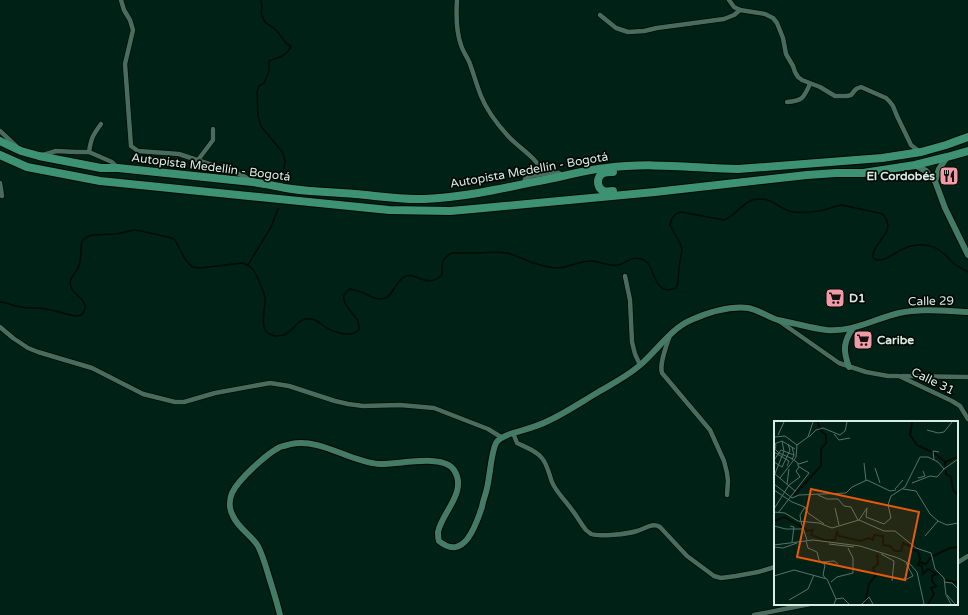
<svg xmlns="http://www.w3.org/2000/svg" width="968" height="615" font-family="'Varela Round',sans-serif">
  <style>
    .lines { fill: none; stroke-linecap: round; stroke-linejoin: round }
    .stream { stroke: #000c05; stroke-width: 1.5 }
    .minor-casing { stroke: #000a04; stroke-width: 6 }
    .secondary-casing { stroke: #000a04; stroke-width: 8 }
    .trunk-casing { stroke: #000a04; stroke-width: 10 }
    .minor { stroke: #486d5e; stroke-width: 4.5 }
    .secondary { stroke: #447b66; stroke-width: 6 }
    .trunk { stroke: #3e9274; stroke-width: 8 }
    .labels { text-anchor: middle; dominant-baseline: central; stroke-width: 3.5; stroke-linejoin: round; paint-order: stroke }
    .street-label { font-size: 12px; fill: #d9ede4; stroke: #000805 }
    .poi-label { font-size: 12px; font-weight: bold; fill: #d9ede4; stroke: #000805; text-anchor: start }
    .inset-river { fill: none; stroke: #000c05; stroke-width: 2 }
    .inset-road { fill: none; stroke: #577368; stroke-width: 1 }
    .view { fill: #e8590c; fill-opacity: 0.15; stroke: #e8590c; stroke-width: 2 }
    .inset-edge { fill: none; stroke: #d9ede4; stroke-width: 2 }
  </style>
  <rect width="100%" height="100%" fill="#002216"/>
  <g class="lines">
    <g class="stream">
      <path d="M261 0 262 6 261 14 265 22 276 30 287 44 291 46C288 55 278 58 269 61V71L264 83 259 86 257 91 258 116 261 126 283 153 285 162 283 172"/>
      <polyline points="248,265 271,227 278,209"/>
      <path d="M0 302C7 303 14 306 21 307 29 309 37 307 46 309 56 310 66 315 76 316 80 316 84 314 85 309 87 299 74 296 71 287 68 279 75 274 78 268 82 259 80 250 82 241L87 237 92 235 116 234 134 230 141 231 172 238 175 240 185 259 192 267 200 268 242 263C254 266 257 276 261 286 263 290 265 295 265 300 265 309 261 323 265 330 268 334 271 335 275 336 294 337 293 321 306 319 314 317 321 324 327 328 333 332 344 335 351 334 354 334 356 332 359 330 359 327 359 324 358 321 353 312 334 298 350 289 356 290 362 292 368 295 372 297 375 299 380 299 393 299 394 283 404 277 415 270 427 290 442 275 442 264 441 258 452 253 460 253 468 253 476 253 486 253 497 251 507 253 511 254 516 256 521 258 532 263 543 267 556 268 568 268 579 261 591 261 600 261 609 267 618 265 628 263 629 256 641 259 657 262 651 298 676 288L678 283 679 268 682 250 680 243 670 225 672 218 676 214 681 212 724 220C728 218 732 216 735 213 740 208 745 203 752 200 772 195 777 209 793 212 800 213 816 212 824 210 830 208 835 206 842 205L883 214C898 234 873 240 873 257L876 260C886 261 891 255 899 251 913 243 931 242 943 253 947 256 949 259 952 262 956 266 963 269 968 272"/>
    </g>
    <defs>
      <g id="minor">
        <polyline points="121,0 124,10 130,20 133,30 125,64 131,146 138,151 179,154 242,175 250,180"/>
        <path d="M457 0C456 15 456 31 461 45 463 52 468 58 470 64 474 75 477 86 481 96 487 111 498 125 508 136 520 149 537 157 543 174"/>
        <polyline points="729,0 734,7 740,10 765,14 773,18 777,23 783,38 786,54 793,66 795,72 798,77 802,80 820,87 835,96 847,96 851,95 856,89 861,87 886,98 890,102 893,106 897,116 911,145 920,152"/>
        <polyline points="600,15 616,28 628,32 644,31 657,28 724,19 734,15 740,10"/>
        <path d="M787 102C803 101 804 97 810 84"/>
        <polyline points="0,131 16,146"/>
        <path d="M89 152C91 138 93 135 101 124"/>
        <polyline points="43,155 56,151 76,152 89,152 112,162 118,168"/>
        <polyline points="198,160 213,140 213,129"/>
        <polyline points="0,183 2,196"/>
        <polyline points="524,184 525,179 531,176 553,172 559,173 563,176"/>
        <polyline points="625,276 630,300 632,342 635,354 640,365"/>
        <polyline points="779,321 839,363 866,372 888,376 899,376 952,401 960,406 968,419"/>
        <polyline points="0,327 13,338 28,348 38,352 92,368 143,394 175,402 184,402 215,393 270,383 289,386 335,401 348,404 363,406 400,405 434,408 488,429 501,437"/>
        <path d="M670 335C667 345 659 363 662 373L710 430 724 461 727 473 728 481 727 495"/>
        <polyline points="902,376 968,377"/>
        <path d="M513 433 517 443C525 447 535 450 541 457 547 463 549 474 552 482 556 492 566 501 572 510 577 516 581 524 586 530 587 531 590 533 591 534 599 537 628 534 637 531 645 529 652 522 660 527L687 556 714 576 721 578 736 576 758 572 775 567"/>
        <polyline points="957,563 968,556"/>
        <polyline points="754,615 810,604"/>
      </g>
      <g id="secondary">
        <polyline points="915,165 926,171 935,181 945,208 968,255"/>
        <polyline points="935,181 939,169 947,157"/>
        <path d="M849 367C843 351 843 342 853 328"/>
        <path d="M280 615C277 602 273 590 269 577 266 567 263 556 258 546 251 535 238 528 233 516 229 509 229 500 232 493 238 480 266 454 280 447 283 446 288 445 291 444 322 438 349 462 379 464 397 465 443 453 454 470 468 492 442 512 438 532 438 535 438 538 439 541 464 562 476 525 482 507 483 500 486 494 487 488 490 476 491 453 496 443 499 438 504 436 510 434 523 430 537 427 550 420 565 413 580 403 595 394 610 385 626 377 639 366 656 352 670 329 691 320 707 313 730 306 748 308 759 310 768 317 778 320 786 322 793 323 801 325 809 327 818 329 827 330 854 332 874 319 899 313 922 308 945 311 968 312"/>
      </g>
      <g id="trunk">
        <path d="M0 141 21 151 39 156 101 168H118C163 173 208 177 252 182 266 184 279 187 292 189 313 192 334 192 355 194 378 196 401 200 424 199 471 197 517 185 563 176 577 173 592 169 606 168 650 162 694 168 738 169L882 158 921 152 946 145 968 137"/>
        <polyline points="0,155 27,167 100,181 389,210 450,211 473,209 655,192 807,175 836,173 863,173 915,165 947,157 968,151"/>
        <path d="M613 172C610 172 606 172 604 173 596 176 596 188 604 191 607 192 610 191 613 191"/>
      </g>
    </defs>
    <use href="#minor" class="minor-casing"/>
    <use href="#secondary" class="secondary-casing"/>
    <use href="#trunk" class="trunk-casing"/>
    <use href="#minor" class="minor"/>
    <use href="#secondary" class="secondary"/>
    <use href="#trunk" class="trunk"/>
  </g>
  <defs>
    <symbol id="restaurant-square" viewBox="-11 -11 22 22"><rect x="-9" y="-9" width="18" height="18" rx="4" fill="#f39aa7" stroke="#000805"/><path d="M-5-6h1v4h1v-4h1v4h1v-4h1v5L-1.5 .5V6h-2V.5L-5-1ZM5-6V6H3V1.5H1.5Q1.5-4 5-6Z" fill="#111"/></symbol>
    <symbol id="supermarket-square" viewBox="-11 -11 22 22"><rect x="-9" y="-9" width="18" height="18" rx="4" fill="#f39aa7" stroke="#000805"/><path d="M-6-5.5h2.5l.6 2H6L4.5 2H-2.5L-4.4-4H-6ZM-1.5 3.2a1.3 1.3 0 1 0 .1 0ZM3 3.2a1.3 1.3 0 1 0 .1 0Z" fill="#111"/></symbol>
  </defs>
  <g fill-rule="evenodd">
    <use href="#restaurant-square" x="938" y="165" width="22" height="22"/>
    <use href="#supermarket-square" x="824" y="287" width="22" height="22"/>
    <use href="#supermarket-square" x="852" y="329" width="22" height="22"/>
  </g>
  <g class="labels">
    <g class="street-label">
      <text transform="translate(211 167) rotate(7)">Autopista Medellín - Bogotá</text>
      <text transform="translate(529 170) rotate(-10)">Autopista Medellín - Bogotá</text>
      <text transform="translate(931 301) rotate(-1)">Calle 29</text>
      <text transform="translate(933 381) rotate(26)">Calle 31</text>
    </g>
    <g class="poi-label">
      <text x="935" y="176" text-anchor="end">El Cordobés</text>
      <text x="849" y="298">D1</text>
      <text x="877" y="340">Caribe</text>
    </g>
  </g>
  <g transform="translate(774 421)">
    <rect width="184" height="184" fill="#002216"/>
    <path class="inset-river" d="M138 1 136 14 143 24 160 32 171 41V45M171 41 184 36M172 49V53L177 56 179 69 184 74M20 74 47 45V28L52 22V14L46 9 44 1M0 100 10 96 28 106M31 107 33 110 39 109 37 114 50 119H61L63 111 65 115 86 120 95 117 99 119 100 114 109 115V124L116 125 121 130H127L129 122 138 126 139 129 144 130 146 138 144 144 148 145 149 153 154 148 162 153 158 155V160L162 165 157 167 160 173 154 183M159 135 176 127 184 126M145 141 152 143 157 136M172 159 184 162M91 183 95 163 102 154 99 147 104 143 103 133"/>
    <path class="inset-road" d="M153 9 164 12 170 11 178 1M60 13 65 19 76 17M4 14 10 1M0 16 11 15 23 24M35 16 42 9 49 7 66 14 71 10 73 1M0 22 2 24 1 28 5 32 19 38M0 23 8 20 21 28M18 26 20 34 18 39M0 31 15 40 13 45M0 39 7 29 20 34M20 39 25 43 34 40M160 39 159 30 165 31M0 41 8 46 16 29 14 23M90 42 92 60M101 47 106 62M1 53 21 70M0 55 10 30 8 20M6 57 22 36 23 24 34 16 39 1M144 57 151 55 149 50M138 62 156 55 163 56 170 48M0 63 18 77 25 74 72 72 78 66 93 59 116 70 122 69M13 63 15 48M15 64 26 56 22 50 25 46M121 68 129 59M129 68 142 70 156 93 164 100 173 104 184 102M0 69 18 81 31 86 34 92 50 103M44 74 53 78H64L70 85 77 86 84 99M61 87 65 104M0 88 15 64M0 91 11 92 24 100 45 102 58 107 85 99 93 87 92 96 110 103 117 97 114 84 117 75 131 66 146 36H154L164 41 170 48 184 38M4 92 35 52 24 45V42M85 99 110 110H121L142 127 157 132 161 148 170 157 172 174 177 183M27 101 26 94 31 86M27 101 33 119M0 105 12 108H29M16 105 20 106 18 121M151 115 164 100M32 120 34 127 43 131 45 139 51 144 49 154 51 157M55 123 80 126M0 124 39 119 86 125 124 137 136 143 143 151 150 183M0 126 9 127 23 122M107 133 120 140 118 160M49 141 60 140 64 143M0 155 20 149 53 158 62 178 60 183M131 159 139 155 132 142M57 161 63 156 79 152V137L74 127M170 161 178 162 184 168M173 174 181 183M62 178 69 177 75 183M15 179 34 168 40 154M88 183 95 176 99 183"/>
    <path class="view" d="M37 68 145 91 131 159 23 136Z"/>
    <rect width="184" height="184" class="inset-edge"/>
  </g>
</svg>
